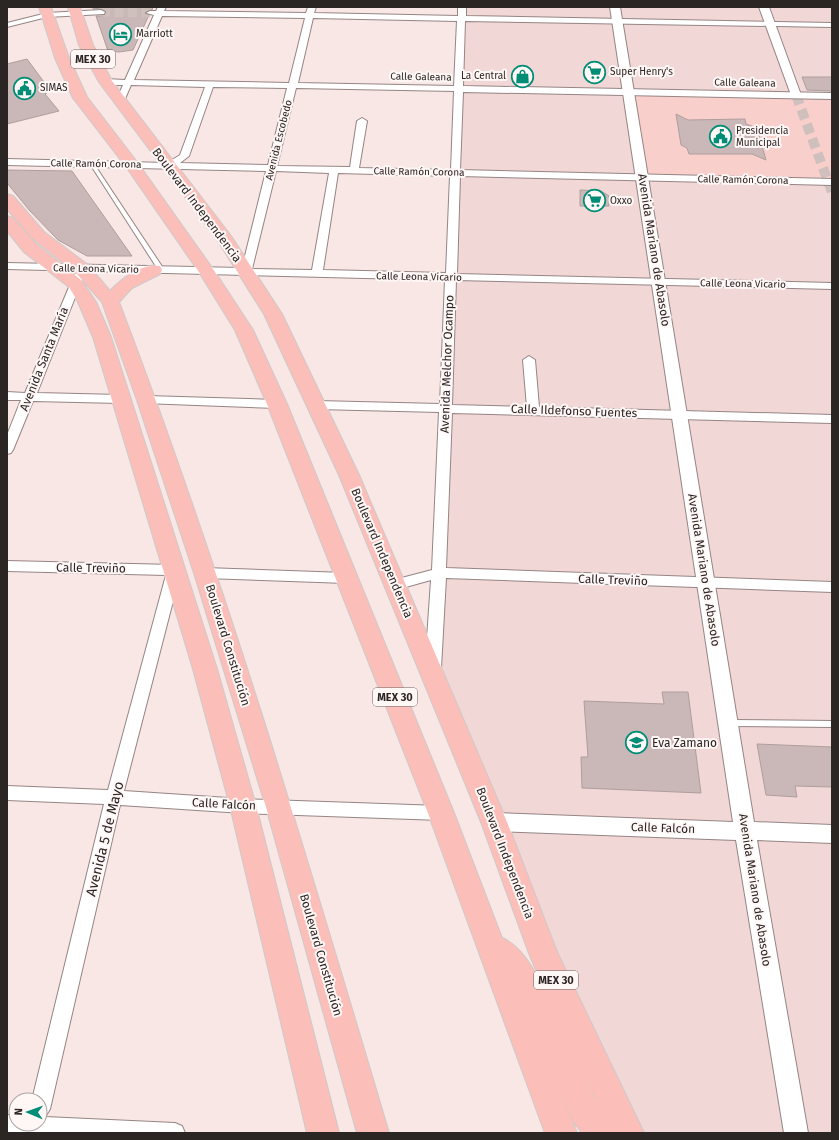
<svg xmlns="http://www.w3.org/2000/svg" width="839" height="1140" font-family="'Fira Sans',sans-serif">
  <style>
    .built { fill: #f1d7d5 }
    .green { fill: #f9cfcb }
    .building { fill: #c9b8b7; stroke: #af9e9d }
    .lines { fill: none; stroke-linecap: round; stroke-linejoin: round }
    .minor-tunnel { stroke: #cfc0be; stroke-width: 9; stroke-dasharray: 9 4.5; stroke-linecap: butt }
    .tertiary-tunnel { stroke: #cfc0be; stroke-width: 10; stroke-dasharray: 10 5.5; stroke-linecap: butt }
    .service-casing { stroke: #958584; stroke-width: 2 }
    .minor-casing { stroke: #958584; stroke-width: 2 }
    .tertiary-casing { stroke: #958584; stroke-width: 2 }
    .primary-casing { stroke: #cccbca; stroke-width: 2 }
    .service { fill: #fff; fill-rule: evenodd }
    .minor { fill: #fff; fill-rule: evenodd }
    .tertiary { fill: #fff; fill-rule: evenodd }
    .primary { fill: #fbbeb9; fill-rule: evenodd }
    .labels { text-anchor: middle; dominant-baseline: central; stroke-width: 4; stroke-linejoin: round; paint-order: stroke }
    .far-poi-label { font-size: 10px; fill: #2b2524; stroke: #fef7f6; text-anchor: start }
    .far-street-label { font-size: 10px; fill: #2b2524; stroke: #fef7f6 }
    .shield { fill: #fef7f6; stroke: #6a6463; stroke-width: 1 }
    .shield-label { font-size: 11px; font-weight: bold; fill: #2b2524 }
    .street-label { font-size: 12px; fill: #2b2524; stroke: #fef7f6 }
    .poi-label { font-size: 12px; fill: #2b2524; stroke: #fef7f6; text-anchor: start }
    .near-street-label { font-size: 14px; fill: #2b2524; stroke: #fef7f6 }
  </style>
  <rect width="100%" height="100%" fill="#f8e7e5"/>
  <polygon class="built" points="465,7 832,7 832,1133 614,1133 438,684"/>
  <polygon class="green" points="629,91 832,95 832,182 644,177"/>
  <g class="building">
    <polygon points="93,7 153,7 152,10 145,13 149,15 133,50 119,52 108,51 96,16 104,16 106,12 101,8 93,9"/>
    <polygon points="27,59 44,82 40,83 47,93 45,94 59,111 7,124 7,64"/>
    <polygon points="802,77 832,77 832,91 807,90"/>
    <polygon points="676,114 688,120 745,119 746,124 757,128 766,160 752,154 689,154 687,148 681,145"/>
    <polygon points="7,170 72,171 132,256 87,256 58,240 30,211 7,183"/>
    <polygon points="580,190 601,191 609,196 609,206 580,206"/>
    <polygon points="662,692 688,692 701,793 582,788 581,757 588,757 584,701 664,704"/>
    <polygon points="757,744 832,747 832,787 795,786 797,797 766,795"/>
  </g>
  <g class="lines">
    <polyline class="minor-tunnel" points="101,12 150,13"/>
    <polyline class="tertiary-tunnel" points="796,95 832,192"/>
    <defs>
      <g id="service">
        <polygon points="90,163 94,164 165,271 164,272 162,273 159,271 90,164"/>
        <polygon points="729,720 832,721 832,727 729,726 726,725 725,723 726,721"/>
      </g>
      <g id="minor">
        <path d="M158 7H166L164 11 306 13 308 7H316L314 13 458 16V7H466V16L832 23V27L465 21 463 86 832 93V99L463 92 460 170 832 179V185L460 176 457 274 832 283V289L456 280 452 405 527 407 523 360 529 356 535 360 539 407 832 415V423L452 413 446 568 832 582V592L446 578 441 668 438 672 433 674 428 672 425 668 431 580 395 590 390 589 388 585 390 581 432 570 439 412 317 409 311 405 317 401 440 404 445 280 7 269V263L242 268 266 171 7 165V159L167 163 180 155 205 87 131 85 124 101 120 104 116 101 123 85H106L102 82 106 79 125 80 154 15 146 13 150 11H156ZM162 16 305 18 289 83 134 80ZM313 18 457 21 454 86 298 83ZM213 87 287 88 268 165 180 163 189 156ZM296 88 454 91 451 170 359 168 367 121 362 118 357 121 350 167 277 166ZM276 171 329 173 312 270 252 269ZM338 173 450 176 446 273 323 270Z"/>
        <polygon points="101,10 105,12 104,14 47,17 7,27 7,23 47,13"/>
        <polygon points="79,272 84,275 37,393 120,395 126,399 120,403 33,401 13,450 11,453 7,454 7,435 21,400 7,400 7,392 25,393 74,275"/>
        <polygon points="147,396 277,400 283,404 277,408 143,403 141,400 143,397"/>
        <polygon points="7,561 174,565 179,566 181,570 124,791 243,799 441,806 447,808 449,813 447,818 441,820 243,813 120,805 50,1109 45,1117 175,1123 182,1126 185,1133 7,1133 7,1115 16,1115 16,1124 40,1124 40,1100 32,1100 104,804 7,800 7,786 108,790 166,575 7,571"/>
        <polygon points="205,568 346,573 351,574 353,578 351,582 346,583 205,578 200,577 198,573 200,569"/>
      </g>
      <g id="tertiary">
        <polygon points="610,7 620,7 754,822 832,825 832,843 757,840 808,1133 784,1133 736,840 494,831 487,828 484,822 487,816 494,813 733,822"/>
        <polygon points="759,7 769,7 801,95 800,97 792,97 791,95"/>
      </g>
      <g id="primary">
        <path d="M39 7H51L69 58 87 97 137 162 215 272 253 330 287 404 454 813 502 938C522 946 535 972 545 990L530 956 481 822 339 475 264 314 218 241 99 82 79 45 68 7H80L93 45 112 81 231 236 282 314 359 475 507 822 557 952 644 1133H582L573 1121 560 1090 577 1133H545L428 813 267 404 235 330 199 272 127 168 73 98 55 58ZM586 1077 597 1102 595 1099Z"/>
        <path d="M7 194 13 196 44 232 88 265 110 291C121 279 143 262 160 266L162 270 160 274 132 288 119 302C223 574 306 854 389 1133H357L266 807 194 573 137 400 102 302 76 273 32 238 7 209Z"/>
        <polygon points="7,216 13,218 36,244 81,280 96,302 111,337 217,669 256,806 339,1133 307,1133 230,806 193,669 93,337 78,302 69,287 24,252 7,231"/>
      </g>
    </defs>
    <use href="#service" class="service-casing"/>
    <use href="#minor" class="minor-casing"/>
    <use href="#tertiary" class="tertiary-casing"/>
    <use href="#primary" class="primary-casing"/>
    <use href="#service" class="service"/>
    <use href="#minor" class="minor"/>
    <use href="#tertiary" class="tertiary"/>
    <use href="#primary" class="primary"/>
  </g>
  <defs>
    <symbol id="hotel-ring" viewBox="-11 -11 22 22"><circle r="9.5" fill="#fef7f6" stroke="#008d75" stroke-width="1.5"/><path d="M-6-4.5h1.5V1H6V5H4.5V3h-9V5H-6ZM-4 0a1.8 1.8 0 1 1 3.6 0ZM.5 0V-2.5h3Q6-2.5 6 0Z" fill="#008d75"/></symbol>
    <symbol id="supermarket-ring" viewBox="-11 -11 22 22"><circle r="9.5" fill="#fef7f6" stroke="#008d75" stroke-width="1.5"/><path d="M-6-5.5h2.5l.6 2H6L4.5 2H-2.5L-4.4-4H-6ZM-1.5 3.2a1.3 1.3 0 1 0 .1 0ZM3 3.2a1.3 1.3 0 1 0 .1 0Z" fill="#008d75"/></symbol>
    <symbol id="shop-ring" viewBox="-11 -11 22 22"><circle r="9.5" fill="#fef7f6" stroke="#008d75" stroke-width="1.5"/><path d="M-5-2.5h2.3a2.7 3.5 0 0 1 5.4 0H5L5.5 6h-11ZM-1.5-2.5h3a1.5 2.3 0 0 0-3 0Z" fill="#008d75"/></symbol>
    <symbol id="civic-ring" viewBox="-11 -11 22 22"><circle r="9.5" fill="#fef7f6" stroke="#008d75" stroke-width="1.5"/><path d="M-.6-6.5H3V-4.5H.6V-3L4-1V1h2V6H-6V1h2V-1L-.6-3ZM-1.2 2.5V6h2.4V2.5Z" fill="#008d75"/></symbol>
    <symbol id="school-ring" viewBox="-11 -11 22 22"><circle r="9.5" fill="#fef7f6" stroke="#008d75" stroke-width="1.5"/><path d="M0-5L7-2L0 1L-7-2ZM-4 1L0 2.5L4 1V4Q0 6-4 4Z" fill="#008d75"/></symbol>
  </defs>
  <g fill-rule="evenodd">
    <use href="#hotel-ring" x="108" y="22" width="25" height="25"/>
    <use href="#supermarket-ring" x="582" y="60" width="25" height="25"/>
    <use href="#shop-ring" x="510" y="64" width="25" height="25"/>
    <use href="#civic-ring" x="12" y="76" width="25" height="25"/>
    <use href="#civic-ring" x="708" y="124" width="25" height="25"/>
    <use href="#supermarket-ring" x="582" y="188" width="25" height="25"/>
    <use href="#school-ring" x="624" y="730" width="25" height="25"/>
  </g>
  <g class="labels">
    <g class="far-poi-label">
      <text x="136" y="34">Marriott</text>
      <text x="610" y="72">Super Henry's</text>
      <text x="506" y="76" text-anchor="end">La Central</text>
      <text x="40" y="88">SIMAS</text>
      <text x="736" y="131">Presidencia<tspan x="736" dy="12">Municipal</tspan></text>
      <text x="610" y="201">Oxxo</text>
    </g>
    <g class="far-street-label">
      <text transform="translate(421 77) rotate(1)">Calle Galeana</text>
      <text transform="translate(745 83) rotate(1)">Calle Galeana</text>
      <text transform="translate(279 140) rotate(-76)">Avenida Escobedo</text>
      <text transform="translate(96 164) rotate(1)">Calle Ramón Corona</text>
      <text transform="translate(419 172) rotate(1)">Calle Ramón Corona</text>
      <text transform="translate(743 180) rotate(1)">Calle Ramón Corona</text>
      <text transform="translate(96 269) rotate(1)">Calle Leona Vicario</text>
      <text transform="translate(419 277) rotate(1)">Calle Leona Vicario</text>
      <text transform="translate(743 284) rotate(1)">Calle Leona Vicario</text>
    </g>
    <g class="shield">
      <rect x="71" y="50" width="44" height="18" rx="3"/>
      <rect x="373" y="688" width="44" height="18" rx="3"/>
      <rect x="534" y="971" width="44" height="18" rx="3"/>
    </g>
    <g class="shield-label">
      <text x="93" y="59">MEX 30</text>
      <text x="395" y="697">MEX 30</text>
      <text x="556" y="980">MEX 30</text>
    </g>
    <g class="street-label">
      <text transform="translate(197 205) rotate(53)">Boulevard Independencia</text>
      <text transform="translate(654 250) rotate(81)">Avenida Mariano de Abasolo</text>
      <text transform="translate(44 359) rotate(-68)">Avenida Santa María</text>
      <text transform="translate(447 364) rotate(-88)">Avenida Melchor Ocampo</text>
      <text transform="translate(574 411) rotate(2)">Calle Ildefonso Fuentes</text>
      <text transform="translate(382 553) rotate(67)">Boulevard Independencia</text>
      <text transform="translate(91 568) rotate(1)">Calle Treviño</text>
      <text transform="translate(704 570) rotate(81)">Avenida Mariano de Abasolo</text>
      <text transform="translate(613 580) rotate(2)">Calle Treviño</text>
      <text transform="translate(228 645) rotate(73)">Boulevard Constitución</text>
      <text transform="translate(224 804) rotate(3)">Calle Falcón</text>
      <text transform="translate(663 828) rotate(2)">Calle Falcón</text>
      <text transform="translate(505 853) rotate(69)">Boulevard Independencia</text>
      <text transform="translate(755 890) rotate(81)">Avenida Mariano de Abasolo</text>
      <text transform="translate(321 955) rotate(74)">Boulevard Constitución</text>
    </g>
    <g class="poi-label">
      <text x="652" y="743">Eva Zamano</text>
    </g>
    <g class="near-street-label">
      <text transform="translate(105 839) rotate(-76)">Avenida 5 de Mayo</text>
    </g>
  </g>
  <rect width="839" height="1140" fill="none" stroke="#2b2524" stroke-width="16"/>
  <g transform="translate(28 1112) rotate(272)"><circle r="19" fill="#fef7f6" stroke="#aaa3a2"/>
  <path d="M0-3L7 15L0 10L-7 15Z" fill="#008d75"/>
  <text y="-6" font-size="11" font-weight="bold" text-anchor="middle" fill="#2b2524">N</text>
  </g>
</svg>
